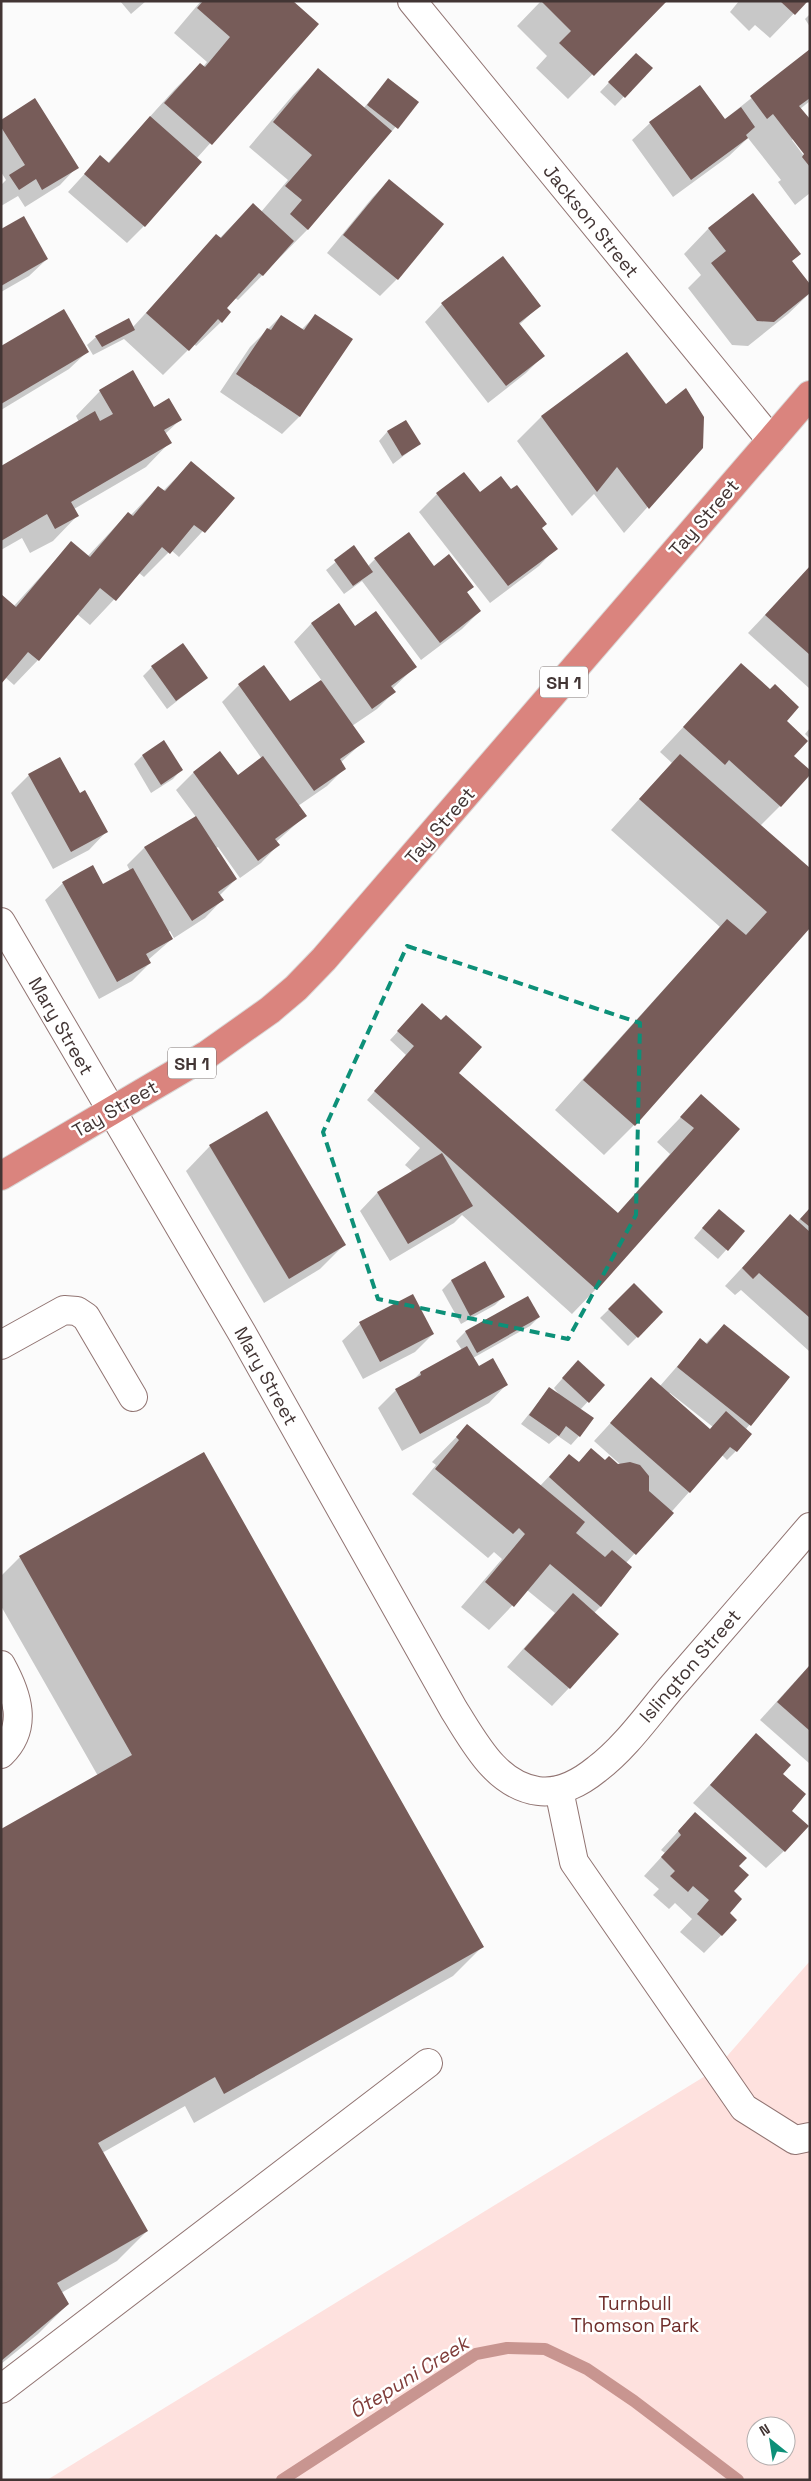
<svg xmlns="http://www.w3.org/2000/svg" width="811" height="2481" font-family="'Space Grotesk',sans-serif">
  <style>
    .green { fill: #fee1de; fill-rule: evenodd }
    .shadow { fill: #0003; fill-rule: evenodd }
    .lines { fill: none; stroke-linecap: round; stroke-linejoin: round }
    .stream { stroke: #c89590; stroke-width: 12 }
    .building { fill: #775c59 }
    .minor-casing { stroke: #917472; stroke-width: 30 }
    .highway-casing { stroke: #d9d7d6; stroke-width: 30 }
    .minor { stroke: #fff; stroke-width: 28 }
    .highway { stroke: #da847e; stroke-width: 28 }
    .marked { fill: none; stroke: #0d9078; stroke-width: 4; stroke-dasharray: 10 6; stroke-linejoin: round }
    .labels { text-anchor: middle; dominant-baseline: central; stroke-width: 5; stroke-linejoin: round; paint-order: stroke }
    .shield { fill: #fff; stroke: #7b7271; stroke-width: 1 }
    .shield-label { font-size: 18px; font-weight: bold; fill: #423534 }
    .street-label { font-size: 19px; fill: #423534; stroke: #fff }
    .park-label { font-size: 19px; fill: #6f2e2b; stroke: #fff }
    .water-label { font-size: 20px; font-style: italic; fill: #803d3a; stroke: #fff }
  </style>
  <rect width="100%" height="100%" fill="#fbfbfb"/>
  <path class="green" d="M810 1961V2480H47L715 2070ZM756 2426H786V2456H756Z"/>
  <g class="shadow">
    <polygon points="120,1 146,1 131,14"/>
    <polygon points="201,1 291,1 317,24 197,158 144,226 127,243 68,192 100,157 107,164 175,89 200,64 203,67 207,62 174,33"/>
    <polygon points="541,1 665,1 568,99 536,68 547,56 517,26"/>
    <polygon points="739,1 806,1 770,38 755,25 749,31 730,12"/>
    <polygon points="810,14 810,27 805,19"/>
    <path d="M810 51V101L800 109 810 121V193L795 205 778 182 781 180 748 138 729 156 673 197 632 140 650 123 724 120ZM794 138 809 159 807 160 792 140Z"/>
    <polygon points="636,54 651,68 615,106 600,92"/>
    <polygon points="318,70 363,109 388,79 417,102 308,229 238,300 235,298 226,309 229,312 221,322 196,346 194,344 163,375 124,339 93,355 87,345 96,337 133,327 216,236 219,239 253,204 261,212 288,180 249,147 293,95"/>
    <polygon points="1,122 77,167 60,185 25,207 18,196 1,206 1,185 6,180 1,172"/>
    <polygon points="389,180 397,279 380,296 327,253 372,198"/>
    <polygon points="753,194 810,293 788,314 748,346 732,345 688,288 701,275 684,254 708,229"/>
    <polygon points="1,231 47,259 29,276 1,292"/>
    <polygon points="442,304 539,306 519,325 543,356 526,373 488,403 425,322"/>
    <polygon points="281,316 301,330 315,316 299,417 282,434 220,392 250,347"/>
    <polygon points="1,348 87,352 69,369 1,410"/>
    <polygon points="627,354 665,406 702,447 624,533 594,494 572,516 517,441 541,417"/>
    <polygon points="100,391 180,420 165,434 170,442 146,467 74,509 77,516 53,541 30,553 22,538 1,550 1,468 79,422 76,416"/>
    <polygon points="405,421 419,444 393,464 379,441 387,432"/>
    <polygon points="191,463 233,498 179,557 171,550 144,577 139,573 90,625 77,614 38,660 14,685 5,677 14,606 71,543 87,557 128,513 130,516 158,487 163,491"/>
    <polygon points="464,474 480,494 540,528 556,548 539,566 490,603 419,512 437,494"/>
    <polygon points="354,547 368,566 375,559 434,568 473,587 466,593 480,611 462,629 421,660 362,581 344,594 326,570"/>
    <polygon points="810,567 810,689 748,633"/>
    <polygon points="339,605 355,627 415,667 392,689 394,692 377,709 352,726 363,742 340,763 344,769 327,786 298,806 305,816 276,842 278,845 261,863 240,878 218,847 216,848 236,879 219,896 222,900 205,918 174,938 170,931 168,932 172,939 148,960 150,963 132,981 99,999 45,900 63,883 103,886 130,871 127,865 144,848 196,817 176,790 193,773 220,753 237,776 262,759 222,702 239,685 290,703 322,681 294,642 311,624"/>
    <polygon points="741,665 785,721 793,756 780,806 760,826 810,870 634,1125 604,1155 555,1110 720,927 611,830 672,763 660,752"/>
    <polygon points="152,667 206,678 167,709 143,676"/>
    <polygon points="810,728 810,739 805,734"/>
    <polygon points="142,756 181,770 173,779 151,793 134,764"/>
    <polygon points="59,758 79,794 106,832 89,850 53,869 11,793 29,775"/>
    <polygon points="414,1014 457,1073 617,1214 670,1154 657,1142 701,1096 739,1129 596,1289 572,1314 462,1215 454,1223 390,1261 360,1211 377,1193 413,1172 405,1165 420,1148 367,1100 406,1055 390,1040"/>
    <polygon points="210,1146 344,1245 320,1269 264,1303 186,1171"/>
    <polygon points="810,1208 810,1350 809,1351 741,1290 735,1295 725,1286 790,1216 797,1222"/>
    <polygon points="710,1219 743,1231 718,1259 694,1238"/>
    <polygon points="484,1263 504,1296 495,1305 461,1324 442,1290 451,1281"/>
    <polygon points="634,1285 662,1312 628,1346 600,1318"/>
    <polygon points="413,1296 433,1334 415,1352 363,1379 342,1341 360,1324"/>
    <polygon points="528,1297 539,1317 530,1326 473,1358 478,1368 506,1385 489,1403 402,1451 378,1408 396,1390 412,1381 420,1373 462,1350 456,1341 465,1332"/>
    <path d="M724 1325 788 1377 746 1429 751 1434 736 1451 727 1460 722 1455 626 1563 601 1606 594 1613 569 1688 552 1706 507 1667 555 1613 527 1590 489 1630 461 1607 502 1559 494 1552 488 1558 412 1494 436 1465 432 1462 468 1425 540 1486 569 1455 578 1463 591 1449 605 1462 620 1467 621 1465 594 1441 651 1379 660 1386 700 1340 705 1344ZM670 1393 713 1427 710 1430 669 1394Z"/>
    <polygon points="569,1371 603,1385 580,1410 579,1436 571,1445 558,1436 549,1444 521,1424 549,1389 560,1396 554,1388"/>
    <polygon points="20,1557 483,1946 453,1976 194,2123 185,2106 102,2153 147,2231 117,2261 61,2293 68,2304 38,2334 1,2364 1,1831 98,1776 1,1606 1,1576"/>
    <polygon points="810,1665 810,1764 760,1720"/>
    <polygon points="756,1735 781,1774 790,1811 784,1851 766,1868 693,1803"/>
    <polygon points="695,1813 738,1867 728,1913 736,1920 704,1953 680,1932 692,1919 675,1903 669,1909 653,1895 659,1889 644,1876 665,1853 661,1850"/>
  </g>
  <g class="lines">
    <polyline class="stream" points="282,2480 476,2354 507,2348 545,2349 587,2369 634,2401 738,2480"/>
  </g>
  <g class="building">
    <polygon points="203,1 293,1 319,24 212,145 164,103 200,63 205,67 230,37 197,8"/>
    <polygon points="541,1 667,1 594,76 559,43 571,31"/>
    <polygon points="780,1 808,1 795,15"/>
    <polygon points="810,49 810,98 799,106 810,119 810,167 802,157 804,154 773,114 767,119 750,96"/>
    <polygon points="636,53 653,68 625,98 608,82"/>
    <polygon points="318,68 392,131 308,230 290,214 302,200 285,186 312,155 273,122"/>
    <polygon points="388,78 419,102 398,129 367,105"/>
    <polygon points="700,85 725,119 741,107 755,127 746,135 748,138 691,180 649,122"/>
    <polygon points="35,98 79,168 42,190 36,179 19,190 9,175 25,165 1,127 1,120"/>
    <polygon points="150,116 202,162 145,227 84,174 100,155 109,163"/>
    <polygon points="389,179 444,224 398,280 343,235"/>
    <polygon points="753,193 801,254 792,261 810,284 810,293 774,322 757,321 711,263 726,251 708,228"/>
    <polygon points="253,203 294,241 263,276 259,273 227,308 231,312 222,323 218,319 189,351 146,313 216,234 221,238"/>
    <polygon points="24,216 48,259 1,286 1,229"/>
    <polygon points="503,256 541,306 519,323 545,356 506,386 441,303"/>
    <polygon points="64,309 89,352 1,404 1,346"/>
    <polygon points="315,314 353,339 300,417 236,374 267,328 271,330 281,315 304,330"/>
    <polygon points="129,318 135,330 102,347 95,336"/>
    <polygon points="627,352 666,404 686,388 704,417 703,448 649,509 617,467 597,492 541,416"/>
    <polygon points="133,370 154,407 169,398 182,420 164,430 172,443 71,502 79,516 55,529 47,514 1,541 1,466 95,411 100,421 113,414 99,390"/>
    <polygon points="406,420 421,444 402,456 387,431"/>
    <polygon points="191,461 235,498 205,533 194,525 170,554 162,547 116,601 100,588 39,661 28,652 1,684 1,594 16,607 71,541 90,557 128,512 133,516 158,486 165,491"/>
    <polygon points="464,472 480,492 501,476 511,489 517,485 547,524 542,528 558,549 508,586 436,493"/>
    <polygon points="409,532 434,566 449,554 474,587 467,592 481,611 440,643 374,558"/>
    <polygon points="354,545 373,572 353,586 334,560"/>
    <polygon points="810,566 810,655 765,615"/>
    <polygon points="339,603 355,626 376,611 417,667 391,686 396,692 372,709 311,623"/>
    <polygon points="183,643 208,678 176,701 151,666"/>
    <polygon points="741,663 770,689 775,684 799,707 787,721 808,741 794,756 810,770 810,775 781,807 729,760 725,765 683,727"/>
    <polygon points="264,665 290,701 321,680 365,742 340,759 346,769 314,791 238,684"/>
    <polygon points="164,740 183,770 161,785 142,755"/>
    <polygon points="220,751 238,775 263,756 307,816 275,839 280,845 258,861 193,772"/>
    <polygon points="680,754 810,868 810,928 635,1126 583,1080 727,919 746,935 767,912 639,799"/>
    <polygon points="60,757 80,793 85,790 108,832 71,852 28,774"/>
    <polygon points="196,816 237,879 218,892 224,900 192,921 144,847"/>
    <polygon points="93,865 103,884 133,868 173,939 146,954 151,963 117,982 62,882"/>
    <polygon points="422,1003 441,1020 446,1015 482,1047 459,1073 618,1213 694,1128 680,1117 701,1094 740,1129 597,1290 374,1091 414,1046 397,1031"/>
    <polygon points="267,1111 346,1245 289,1279 209,1145"/>
    <polygon points="442,1153 473,1206 408,1244 377,1192"/>
    <polygon points="810,1208 810,1227 800,1219"/>
    <polygon points="719,1209 745,1231 728,1251 702,1228"/>
    <polygon points="790,1214 810,1232 810,1318 759,1273 753,1279 742,1268"/>
    <polygon points="485,1261 505,1297 470,1316 451,1280"/>
    <polygon points="634,1283 663,1312 638,1338 608,1309"/>
    <polygon points="413,1294 434,1334 380,1362 359,1322"/>
    <polygon points="528,1296 540,1317 477,1353 465,1331"/>
    <polygon points="724,1324 790,1377 751,1426 677,1367 700,1338 707,1344"/>
    <polygon points="467,1346 479,1366 493,1358 508,1385 420,1434 395,1389 421,1375 420,1372"/>
    <polygon points="578,1360 605,1385 589,1403 562,1378"/>
    <polygon points="651,1377 710,1429 726,1411 752,1434 737,1452 730,1447 690,1493 610,1423"/>
    <polygon points="549,1387 594,1418 580,1437 566,1426 559,1436 529,1415"/>
    <polygon points="467,1424 585,1522 576,1533 605,1557 612,1550 632,1567 601,1607 550,1564 514,1607 485,1582 525,1534 519,1528 513,1534 435,1469 459,1440 456,1437"/>
    <polygon points="591,1448 605,1460 609,1456 618,1464 630,1462 640,1465 649,1476 649,1491 674,1513 636,1555 549,1477 569,1454 579,1462"/>
    <polygon points="204,1452 484,1947 224,2094 215,2077 98,2143 148,2231 57,2283 69,2304 1,2361 1,1829 132,1755 19,1556"/>
    <polygon points="573,1593 619,1634 570,1689 524,1649"/>
    <polygon points="810,1665 810,1731 777,1702"/>
    <polygon points="756,1733 791,1765 783,1774 806,1794 792,1811 809,1826 785,1852 710,1785"/>
    <polygon points="695,1812 747,1858 739,1866 749,1875 734,1891 742,1899 730,1913 737,1920 722,1936 697,1914 709,1900 693,1886 688,1892 670,1876 675,1871 661,1857 681,1835 678,1831"/>
  </g>
  <g class="lines">
    <defs>
      <g id="minor">
        <polyline points="412,1 771,440"/>
        <path d="M1 922 242 1333 454 1710C475 1743 496 1785 538 1791 559 1794 581 1782 597 1769 625 1748 648 1715 671 1688 717 1635 764 1581 810 1527"/>
        <polyline points="1,1345 64,1310 77,1311 86,1317 133,1397"/>
        <path d="M1 1665C17 1694 29 1727 1 1754"/>
        <polyline points="559,1790 574,1862 744,2108 795,2140 810,2137"/>
        <polyline points="1,2389 428,2063"/>
      </g>
      <polyline id="highway" points="1,1176 208,1054 270,1010 296,988 324,959 810,395"/>
    </defs>
    <use href="#minor" class="minor-casing"/>
    <use href="#highway" class="highway-casing"/>
    <use href="#minor" class="minor"/>
    <use href="#highway" class="highway"/>
  </g>
  <path class="marked" d="M407 946 640 1023 636 1215 568 1339 378 1299 323 1132Z"/>
  <g class="labels">
    <g class="shield">
      <rect x="540" y="666.5" width="48" height="31" rx="4"/>
      <rect x="168" y="1047.5" width="48" height="31" rx="4"/>
    </g>
    <g class="shield-label">
      <text x="564" y="682">SH 1</text>
      <text x="192" y="1063">SH 1</text>
    </g>
    <g class="street-label">
      <text transform="translate(591 221) rotate(51)">Jackson Street</text>
      <text transform="translate(704 518) rotate(-49)">Tay Street</text>
      <text transform="translate(440 826) rotate(-49)">Tay Street</text>
      <text transform="translate(61 1026) rotate(60)">Mary Street</text>
      <text transform="translate(115 1109) rotate(-30)">Tay Street</text>
      <text transform="translate(266 1376) rotate(61)">Mary Street</text>
      <text transform="translate(690 1666) rotate(-49)">Islington Street</text>
    </g>
    <g class="park-label">
      <text x="635" y="2303">Turnbull<tspan x="635" dy="22">Thomson Park</tspan></text>
    </g>
    <g class="water-label">
      <text transform="translate(409 2377) rotate(-32)">Ōtepuni Creek</text>
    </g>
  </g>
  <rect width="811" height="2481" fill="none" stroke="#423534" stroke-width="5"/>
  <g transform="translate(771 2441) rotate(330)"><circle r="24" fill="#ffffff" stroke="#b3aeae"/>
  <path d="M0-4L9 19L0 12L-9 19Z" fill="#0d9078"/>
  <text y="-8" font-size="14" font-weight="bold" text-anchor="middle" fill="#423534">N</text>
  </g>
</svg>
